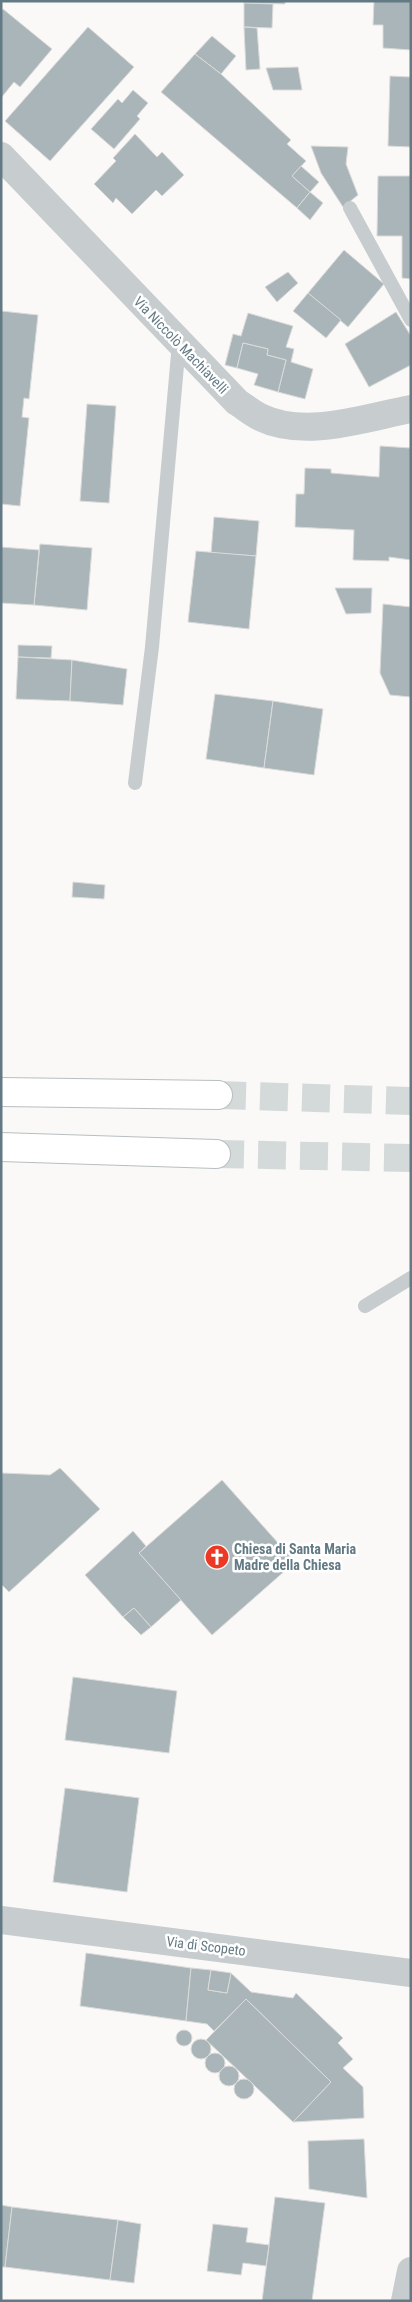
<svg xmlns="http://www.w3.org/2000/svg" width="412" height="2302" font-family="'Roboto Condensed',sans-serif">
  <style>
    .building { fill: #a9b5b9; stroke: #dbdbd9 }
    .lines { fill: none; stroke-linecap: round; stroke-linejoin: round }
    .highway-tunnel { stroke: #d4d9da; stroke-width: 28; stroke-dasharray: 28 14; stroke-linecap: butt }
    .highway-casing { stroke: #b9bec0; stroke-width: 30 }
    .lane { stroke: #c7cccf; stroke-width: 14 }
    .street { stroke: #c7cccf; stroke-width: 28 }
    .highway { stroke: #fff; stroke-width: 28 }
    .labels { text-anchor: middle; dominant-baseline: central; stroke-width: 5; stroke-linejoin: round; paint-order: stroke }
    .street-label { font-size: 14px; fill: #637a84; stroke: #fff }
    .poi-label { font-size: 14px; font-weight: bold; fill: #637a84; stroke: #fff; text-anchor: start }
  </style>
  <rect width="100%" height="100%" fill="#faf9f7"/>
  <g class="building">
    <polygon points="243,1 285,1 285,4 244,3"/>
    <polygon points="374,1 411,1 411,50 383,48 383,25 373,25"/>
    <polygon points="244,3 273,4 272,28 244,27"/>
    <polygon points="3,9 52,49 20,87 14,82 1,98 1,11"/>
    <polygon points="88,27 134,67 50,161 5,121"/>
    <polygon points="244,27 257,28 260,69 246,70"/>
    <polygon points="212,36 236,56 221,74 195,54"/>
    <polygon points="195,54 221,74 291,140 287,144 306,161 292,176 310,192 297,208 161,92"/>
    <polygon points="298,67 302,90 273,90 266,68"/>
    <polygon points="390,76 411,77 411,147 388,146"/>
    <polygon points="133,90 148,103 137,116 140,119 114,149 91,129 118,99 122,103"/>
    <polygon points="135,134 157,157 162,152 184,175 162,196 156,190 132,214 116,198 113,203 94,184 116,161 113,158"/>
    <polygon points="311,146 348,147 346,164 358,195 343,207 321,173"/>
    <polygon points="301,166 319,182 310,192 292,176"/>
    <polygon points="378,176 411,176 411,279 402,278 402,236 377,236"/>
    <polygon points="310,192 323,203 310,220 297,208"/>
    <polygon points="344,250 384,284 348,327 308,293"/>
    <polygon points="288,272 298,283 277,302 265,287"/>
    <polygon points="308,293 341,320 326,338 293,311"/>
    <polygon points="1,311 38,315 29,399 24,398 22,417 29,418 20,506 1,504"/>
    <polygon points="396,312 411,336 411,365 369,387 345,344"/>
    <polygon points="248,313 293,326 286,347 294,349 291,362 313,369 305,399 278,392 286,360 267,355 268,349 243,343 237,368 225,365 233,334 241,336"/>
    <polygon points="243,343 268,349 267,355 286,360 278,392 254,385 258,374 237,368"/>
    <polygon points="87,404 116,406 109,503 80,501"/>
    <polygon points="380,446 411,448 411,560 389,557 389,561 353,560 354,530 295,527 296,494 304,494 305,468 331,469 331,473 379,477"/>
    <polygon points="214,517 259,521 256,556 211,553"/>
    <polygon points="40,544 92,548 87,610 34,605"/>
    <polygon points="1,547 39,550 34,605 1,603"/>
    <polygon points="196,551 256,556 249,629 188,622"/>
    <polygon points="335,588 372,588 371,613 346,614"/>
    <polygon points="383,604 411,607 411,697 390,695 380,673"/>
    <polygon points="18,645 52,646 51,658 18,657"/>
    <polygon points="18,657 72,660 70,701 16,699"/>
    <polygon points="72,660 127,669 123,705 70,701"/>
    <polygon points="215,694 273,701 264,768 206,759"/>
    <polygon points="273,701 323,709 314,775 264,768"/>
    <polygon points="73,882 105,885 104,899 72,897"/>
    <polygon points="60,1468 100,1509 9,1592 1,1584 1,1473 50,1475"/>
    <polygon points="222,1480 295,1562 212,1635 139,1553"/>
    <polygon points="133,1531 146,1546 139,1553 181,1600 151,1627 134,1608 123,1617 85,1575"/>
    <polygon points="134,1608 151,1627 141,1635 123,1617"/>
    <polygon points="73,1677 177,1691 169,1753 65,1740"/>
    <polygon points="65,1788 139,1798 127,1892 53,1882"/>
    <polygon points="86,1953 191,1968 186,2021 80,2006"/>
    <polygon points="191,1968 211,1970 208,1990 227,1993 231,1973 251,1992 293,1998 296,1993 343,2038 338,2043 353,2059 343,2068 363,2087 364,2118 293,2122 331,2082 246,1999 214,2031 207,2024 186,2021"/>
    <polygon points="211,1970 231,1973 227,1993 208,1990"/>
    <polygon points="246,1999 331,2082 293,2122 206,2040"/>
    <circle cx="184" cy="2038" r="8"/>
    <circle cx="201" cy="2049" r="10"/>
    <circle cx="215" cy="2063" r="10"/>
    <circle cx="229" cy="2076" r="10"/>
    <circle cx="244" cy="2089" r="10"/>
    <polygon points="364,2139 367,2198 309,2189 308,2141"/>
    <polygon points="275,2197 325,2203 312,2301 262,2301"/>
    <polygon points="1,2205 12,2207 5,2267 1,2267"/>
    <polygon points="12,2207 118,2220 110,2280 5,2267"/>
    <polygon points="118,2220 141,2224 134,2283 110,2280"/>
    <polygon points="213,2224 248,2228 246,2242 269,2245 266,2266 243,2263 241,2275 207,2271"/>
  </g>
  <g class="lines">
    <g class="highway-tunnel">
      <polyline points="218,1095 411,1101"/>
      <polyline points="216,1154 411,1158"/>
    </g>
    <defs>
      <g id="highway">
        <polyline points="1,1092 218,1095"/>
        <polyline points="1,1147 216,1154"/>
      </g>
    </defs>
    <use href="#highway" class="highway-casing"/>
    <g class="lane">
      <polyline points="350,208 411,320"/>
      <polyline points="135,783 152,647 179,343"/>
      <polyline points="365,1306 411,1278"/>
    </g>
    <g class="street">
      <path d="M1 156 237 402C245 407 252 413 260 417 305 439 364 418 411 409"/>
      <polyline points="1,1920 411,1973"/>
      <polyline points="405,2301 411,2271"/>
    </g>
    <use href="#highway" class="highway"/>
  </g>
  <defs>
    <symbol id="church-disc" viewBox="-11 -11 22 22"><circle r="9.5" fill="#ec3925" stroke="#fff"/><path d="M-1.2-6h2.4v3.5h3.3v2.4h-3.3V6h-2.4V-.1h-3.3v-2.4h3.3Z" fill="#fff"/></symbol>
  </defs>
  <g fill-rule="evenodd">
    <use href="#church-disc" x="203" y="1543" width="28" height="28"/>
  </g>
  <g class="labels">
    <g class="street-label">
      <text transform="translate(181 345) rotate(46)">Via Niccolò Machiavelli</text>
      <text transform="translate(206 1946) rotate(7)">Via di Scopeto</text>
    </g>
    <g class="poi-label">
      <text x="234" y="1549">Chiesa di Santa Maria<tspan x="234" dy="16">Madre della Chiesa</tspan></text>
    </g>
  </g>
  <rect width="412" height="2302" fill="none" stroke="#637a84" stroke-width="5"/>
</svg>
